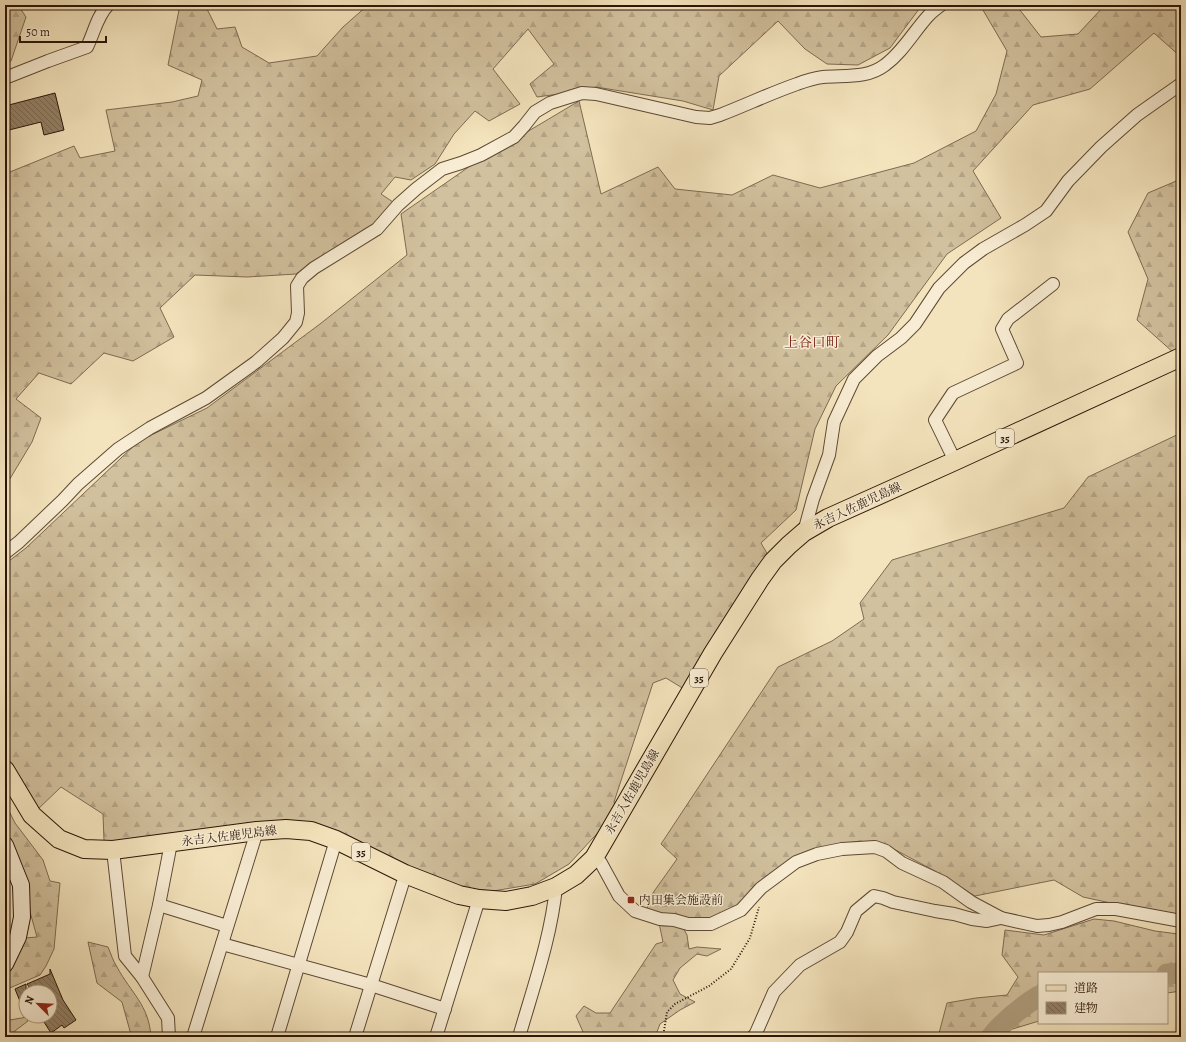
<svg xmlns="http://www.w3.org/2000/svg" width="1186" height="1042" font-family="Alegreya,'Noto Serif JP',serif">
  <style>
    .forest { fill: url(#forest-firs); stroke: #7e6b52 }
    .lines { fill: none; stroke-linecap: round; stroke-linejoin: round }
    .river { stroke: #b09e7f; stroke-width: 21 }
    .building { fill: url(#building-back-hatch); stroke: #2b1507 }
    .street-casing { stroke: #5d4934; stroke-width: 14 }
    .secondary-casing { stroke: #2b1507; stroke-width: 18 }
    .primary-casing { stroke: #2b1507; stroke-width: 20 }
    .path { stroke: #2b1507; stroke-width: 2; stroke-dasharray: 1 2; stroke-linecap: butt }
    .street { stroke: #f8edd4; stroke-width: 12 }
    .secondary { stroke: #f8edd4; stroke-width: 16 }
    .primary { stroke: #f4e4bd; stroke-width: 18 }
    .poi-dot { fill: #8f2418; stroke: #f8edd4; stroke-width: 1.5 }
    .labels { text-anchor: middle; dominant-baseline: central; stroke-width: 3; stroke-linejoin: round; paint-order: stroke }
    .shield { fill: #f8edd4; stroke: #685644; stroke-width: 1 }
    .shield-label { font-size: 11px; font-weight: bold; fill: #2b1507 }
    .street-label { font-size: 12px; fill: #2b1507; stroke: #f8edd4 }
    .poi-label { font-size: 12px; fill: #2b1507; stroke: #f8edd4; text-anchor: start }
    .quarter-label { font-size: 14px; fill: #7a1f14; stroke: #f8edd4 }
  </style>
  <defs>
    <pattern id="forest-firs" width="22" height="20" patternUnits="userSpaceOnUse"><rect width="22" height="20" fill="#d2c19e"/><path d="M5 1l3.5 6h-7zM16 11l3.5 6h-7z" fill="#b4a587"/></pattern>
    <pattern id="building-back-hatch" width="6" height="6" patternUnits="userSpaceOnUse"><rect width="6" height="6" fill="#948166"/><path d="M-1 5l2 2M0 0l6 6M5-1l2 2" fill="none" stroke="#796852"/></pattern>
  </defs>
  <rect width="100%" height="100%" fill="#f4e4bd"/>
  <filter id="stains"><feTurbulence type="fractalNoise" baseFrequency=".005" numOctaves="4"/><feColorMatrix values="0 0 0 0 .2 0 0 0 0 .09 0 0 0 0 .02 0 0 0 .5 -.17"/></filter>
  <radialGradient id="worn" r=".72"><stop offset=".6" stop-color="#630" stop-opacity="0"/><stop offset="1" stop-color="#630" stop-opacity=".3"/></radialGradient>
  <g class="forest">
    <polygon points="5,5 18,5 26,17 11,61 5,64"/>
    <polygon points="180,5 205,5 217,29 235,27 242,47 269,63 317,56 343,27 368,5 922,5 890,48 858,65 827,64 805,49 778,21 719,76 713,110 683,101 596,87 559,94 537,97 530,84 554,64 528,29 493,69 520,104 489,121 475,111 454,134 435,164 411,180 395,177 381,194 396,204 370,230 296,274 247,277 195,275 160,308 174,337 133,361 104,353 71,384 39,373 16,399 41,418 32,442 5,487 5,174 74,146 80,158 115,151 106,110 172,102 198,96 202,80 168,65"/>
    <polygon points="980,5 1016,5 1041,37 1078,34 1105,5 1181,5 1181,57 1154,33 1090,89 1033,105 973,171 1001,218 947,254 888,335 836,386 815,429 796,510 761,543 768,555 684,689 666,678 653,683 614,802 617,812 569,864 535,884 493,891 459,888 316,825 116,842 104,841 103,814 61,787 36,811 5,770 5,750 8,737 5,734 5,564 26,548 139,441 207,408 320,324 407,255 401,214 473,164 579,101 601,194 658,167 675,189 732,195 773,175 820,188 914,163 976,131 996,94 1007,51"/>
    <polygon points="1181,179 1181,349 1174,353 1137,320 1148,279 1128,232 1148,193"/>
    <polygon points="1181,433 1181,914 1171,914 1106,902 1083,897 1054,880 975,896 935,871 888,846 860,841 813,849 788,861 756,884 737,906 709,919 689,920 662,914 647,909 650,897 677,859 661,844 778,667 832,641 864,619 860,603 892,560 1064,508 1088,477"/>
    <polygon points="5,803 15,823 43,860 50,881 60,883 54,949 46,966 40,975 5,990 5,978 13,965 25,938 37,937 12,847 5,829"/>
    <polygon points="1094,919 1114,921 1155,931 1178,934 1181,933 1181,991 1167,993 1167,973 1039,973 1039,1021 1006,1031 1001,1037 938,1037 947,1003 976,998 1007,995 1018,977 1002,955 1005,930 1044,935"/>
    <polygon points="659,923 682,926 687,935 689,949 697,947 721,949 707,956 697,954 680,968 673,980 680,994 695,1002 680,1010 660,1024 655,1037 581,1037 583,1032 576,1016 584,1006 596,1013 610,1013 656,944 663,942"/>
    <path d="M88 942 108 947C111 954 113 961 117 967 131 993 149 1005 151 1037H131L130 1031 122 1002 97 983Z"/>
    <polygon points="5,1012 10,1020 27,1017 28,1021 7,1037 5,1037"/>
  </g>
  <g class="lines">
    <g class="river">
      <polyline points="1167,974 1181,973"/>
      <path d="M991 1037C1004 1021 1021 1007 1039 996"/>
    </g>
  </g>
  <g class="building">
    <polygon points="55,93 64,130 44,135 41,122 9,130 5,113 5,106"/>
    <polygon points="50,969 63,1000 76,1020 64,1028 62,1025 51,1033 44,1022 50,1017 50,992 33,992 27,984 50,974"/>
    <polygon points="26,984 26,1016 15,989"/>
  </g>
  <g class="lines">
    <defs>
      <g id="street">
        <path d="M5 78 48 61 87 47C94 33 97 16 108 5"/>
        <polyline points="955,461 935,420 953,393 1017,363 1002,329 1008,319 1053,284"/>
        <polyline points="804,532 813,499 829,455 834,422 854,379 877,356 901,338 915,324 939,288 964,263 983,249 1025,225 1046,211 1068,181 1101,147 1137,115 1181,84"/>
        <path d="M5 553 19 542 63 500 78 484 118 449 150 428 206 398 256 362 283 338 296 322 298 313 297 286 302 278 314 268 377 229 398 205 416 189 442 169 461 163 481 155 514 137 524 126 535 112 550 103 582 93 596 94 696 117 710 118 720 115C746 105 771 93 797 84 805 81 814 78 823 77 844 75 867 79 885 65 903 52 914 31 929 15 933 11 937 8 941 5"/>
        <polyline points="113,850 125,956 142,977 168,1018 169,1037"/>
        <polyline points="594,858 601,863 619,896 635,911 660,919 674,920 688,924 711,924 741,910 761,888 796,862 817,854 842,849 875,847 886,851 902,863 943,882 971,902 1001,918 1037,926 1049,925 1062,922 1096,909 1116,909 1181,921"/>
        <polyline points="159,905 227,926"/>
        <polyline points="222,944 371,985 445,1009"/>
        <polyline points="142,977 159,905 171,843"/>
        <polyline points="193,1037 257,831"/>
        <polyline points="277,1037 336,840"/>
        <polyline points="355,1037 403,882 405,874"/>
        <polyline points="436,1037 479,899"/>
        <path d="M519 1037C533 988 551 938 556 887"/>
        <polyline points="753,1037 756,1033 774,992 800,965 840,942 847,932 856,911 874,896 883,898 893,902 935,911 954,914 972,919 987,921 1001,918"/>
      </g>
      <polyline id="secondary" points="5,845 21,885 22,917 18,937 5,964"/>
      <polyline id="primary" points="5,770 32,815 59,839 84,849 113,850 257,831 286,829 311,831 336,840 405,874 459,895 479,899 506,901 532,896 556,887 576,875 594,858 713,653 760,579 773,561 789,545 804,532 828,518 955,461 1181,357"/>
    </defs>
    <use href="#street" class="street-casing"/>
    <use href="#secondary" class="secondary-casing"/>
    <use href="#primary" class="primary-casing"/>
    <polyline class="path" points="663,1037 667,1012 675,1004 709,986 731,969 750,938 759,907"/>
    <use href="#street" class="street"/>
    <use href="#secondary" class="secondary"/>
    <use href="#primary" class="primary"/>
  </g>
  <rect class="poi-dot" x="627" y="896" width="8" height="8" rx="2"/>
  <g class="labels">
    <g class="shield">
      <rect x="996" y="429" width="18" height="18" rx="3"/>
      <rect x="690" y="669" width="18" height="18" rx="3"/>
      <rect x="352" y="843" width="18" height="18" rx="3"/>
    </g>
    <g class="shield-label">
      <text x="1005" y="438">35</text>
      <text x="699" y="678">35</text>
      <text x="361" y="852">35</text>
    </g>
    <g class="street-label">
      <text transform="translate(857 506) rotate(-25)">永吉入佐鹿児島線</text>
      <text transform="translate(632 792) rotate(-60)">永吉入佐鹿児島線</text>
      <text transform="translate(229 836) rotate(-7)">永吉入佐鹿児島線</text>
    </g>
    <g class="poi-label">
      <text x="639" y="900">内田集会施設前</text>
    </g>
    <g class="quarter-label">
      <text x="812" y="342">上谷口町</text>
    </g>
  </g>
  <rect width="1186" height="1042" fill="none" stroke="#f4e4bd" stroke-width="20"/>
  <rect x="6" y="6" width="1174" height="1030" fill="none" stroke="#2b1507" stroke-width="2"/>
  <rect x="10" y="10" width="1166" height="1022" fill="none" stroke="#2b1507"/>
  <rect x="1038" y="972" width="130" height="52" fill="#f8edd4" stroke="#a69782"/>
  <rect x="1046" y="985" width="20" height="6" fill="#f4e4bd" stroke="#a69782"/>
  <text x="1074" y="992" font-size="12" fill="#2b1507">道路</text>
  <rect x="1046" y="1002" width="20" height="12" fill="url(#building-back-hatch)" stroke="#a69782"/>
  <text x="1074" y="1012" font-size="12" fill="#2b1507">建物</text>
  <g transform="translate(38 1004) rotate(294)"><circle r="19" fill="#f8edd4" stroke="#a69782"/>
  <path d="M0-3L7 15L0 10L-7 15Z" fill="#8f2418"/>
  <text y="-6" font-size="11" font-weight="bold" text-anchor="middle" fill="#2b1507">N</text>
  </g>
  <path d="M20 36v6h86v-6" fill="none" stroke="#2b1507" stroke-width="2"/>
  <text x="26" y="36" font-size="12" fill="#2b1507" stroke="#f8edd4" stroke-width="3" paint-order="stroke">50 m</text>
  <rect width="100%" height="100%" filter="url(#stains)"/>
  <rect width="100%" height="100%" fill="url(#worn)"/>
</svg>
